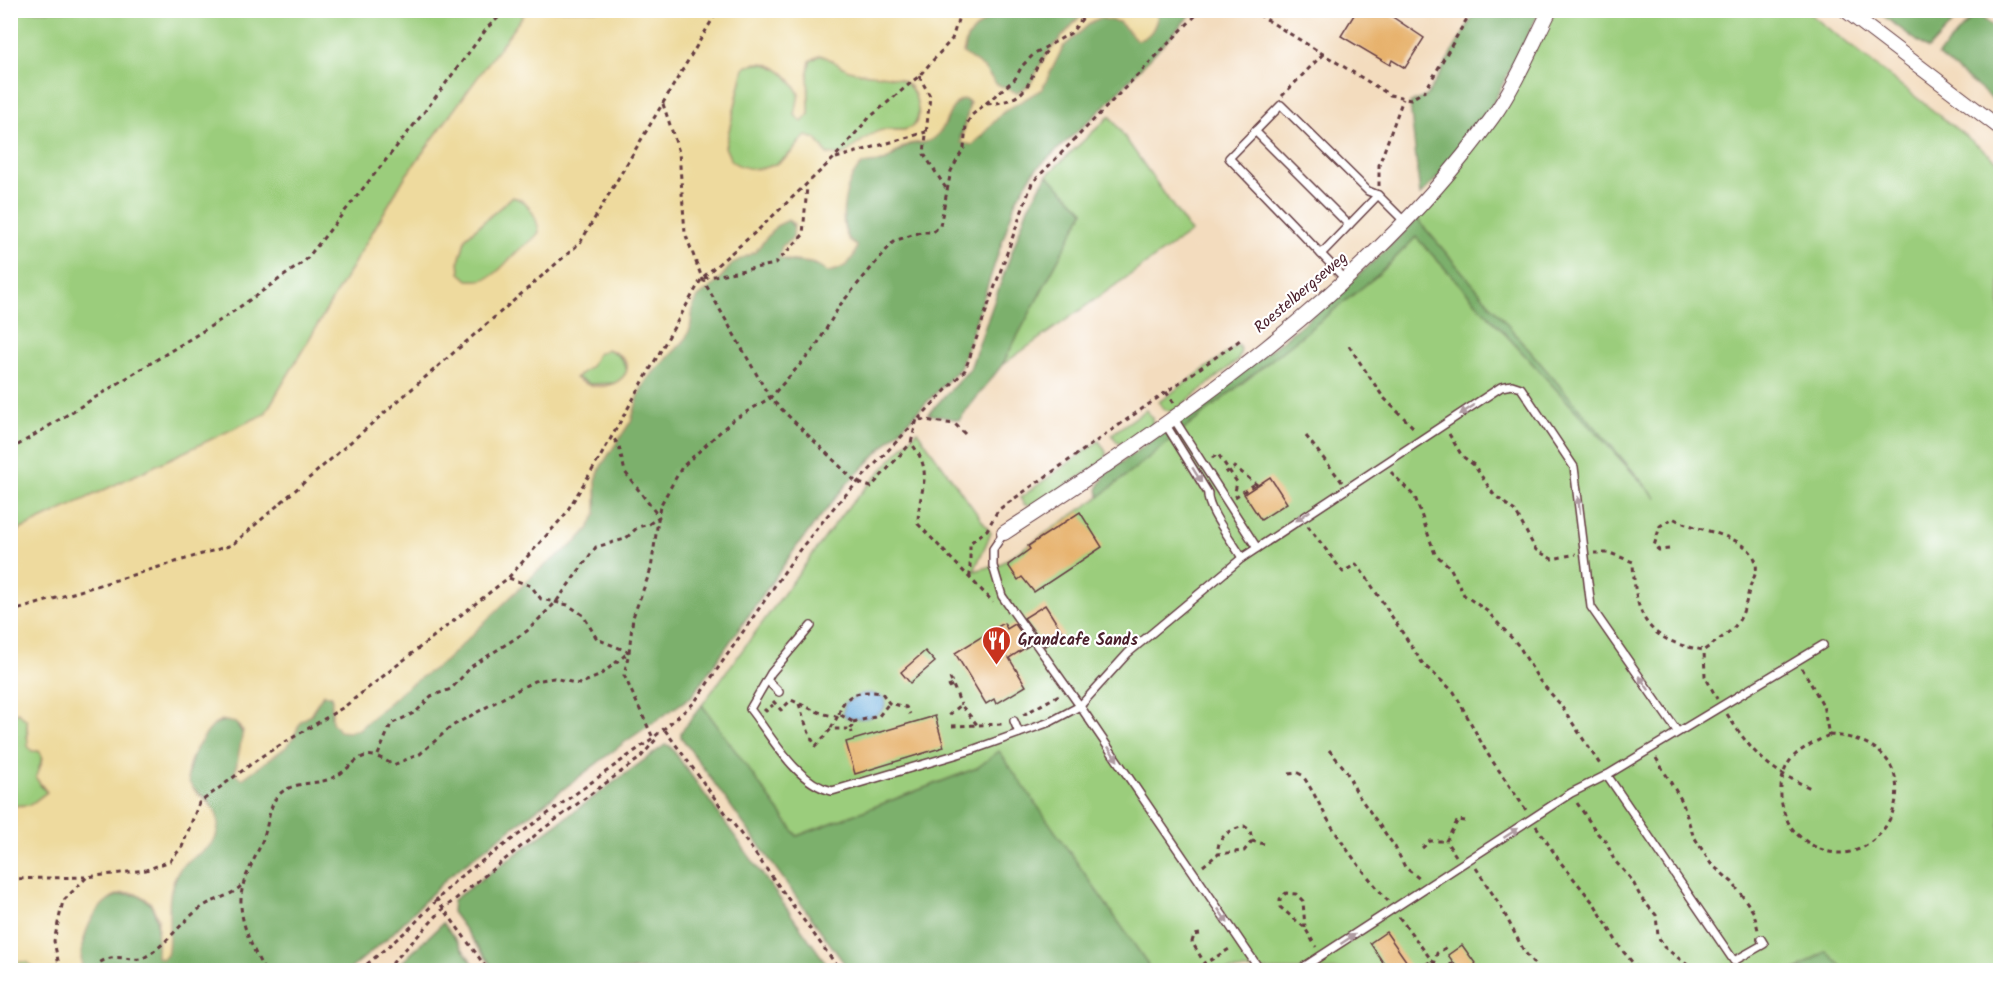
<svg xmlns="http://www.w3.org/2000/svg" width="2011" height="981" font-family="Kalam,sans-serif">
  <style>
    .green { fill: #9bcd7c; stroke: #727654; stroke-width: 1.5 }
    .forest { fill: #7cb06c; stroke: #63684c; stroke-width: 1.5 }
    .sand { fill: #eeda9e; stroke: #9c7c64; stroke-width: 1.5; fill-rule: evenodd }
    .water { fill: #66abdc; stroke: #586584; stroke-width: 1.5 }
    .building { fill: #e7b26d }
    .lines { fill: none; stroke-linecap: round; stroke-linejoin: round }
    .service-casing { stroke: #633b41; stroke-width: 10 }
    .minor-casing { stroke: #633b41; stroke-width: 16 }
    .path { stroke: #633b41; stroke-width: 3; stroke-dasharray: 4.5 4.5; stroke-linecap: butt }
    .service { stroke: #fff; stroke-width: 7 }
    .minor { stroke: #fff; stroke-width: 14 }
    .oneway { fill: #ae9aa0 }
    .labels { text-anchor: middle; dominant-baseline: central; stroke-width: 4.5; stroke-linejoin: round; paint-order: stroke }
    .street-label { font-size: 16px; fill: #4a1f2b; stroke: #fff }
    .poi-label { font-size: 16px; font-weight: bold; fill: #4a1f2b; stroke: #fff; text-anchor: start }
  </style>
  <rect width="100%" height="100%" fill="#fff"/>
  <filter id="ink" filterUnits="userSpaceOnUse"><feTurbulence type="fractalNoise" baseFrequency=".0167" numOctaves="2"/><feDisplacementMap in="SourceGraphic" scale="12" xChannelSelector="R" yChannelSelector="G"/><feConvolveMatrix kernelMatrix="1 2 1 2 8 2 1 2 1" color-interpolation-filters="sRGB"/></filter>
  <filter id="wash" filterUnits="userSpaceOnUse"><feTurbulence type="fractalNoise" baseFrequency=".008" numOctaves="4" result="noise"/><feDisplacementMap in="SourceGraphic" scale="24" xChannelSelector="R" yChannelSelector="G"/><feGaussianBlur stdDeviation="1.35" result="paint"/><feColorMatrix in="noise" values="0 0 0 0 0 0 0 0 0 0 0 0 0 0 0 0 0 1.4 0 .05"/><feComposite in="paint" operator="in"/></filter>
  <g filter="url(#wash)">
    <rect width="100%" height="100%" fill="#f3dcbe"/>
    <g class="green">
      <polygon points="11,11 527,11 405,177 265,414 11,534"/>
      <polygon points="1556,11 1806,11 2000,163 2000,970 1838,970 1842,968 1826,951 1797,970 1152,970 999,752 977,768 797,836 702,705 843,513 917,431 991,533 974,571 1000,564 1099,497 1379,274 1416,237 1639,479 1417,219 1440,192"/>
      <path d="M821 55C836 59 846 70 862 73 876 75 891 73 903 80 917 89 927 122 907 129 899 132 891 128 884 130 864 135 850 163 827 154L816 139 800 141C785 164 757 179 731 161L725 147 744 68C764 55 796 74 799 97 799 103 797 109 795 115L809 114 808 71 810 61Z"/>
      <polygon points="1110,116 1191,232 1002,365 1084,211 1047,175"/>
      <path d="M512 197C525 199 541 217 539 231 538 238 531 241 526 245 513 254 506 271 492 277 484 281 476 281 468 280L460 273 459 261 466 237Z"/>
      <polygon points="1238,345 1241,350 1238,360 1173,412 1163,409 1159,402"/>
      <path d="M607 349C618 353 624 360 627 371L619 383 590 384 575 377 591 366 597 354Z"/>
      <polygon points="1146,410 1152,418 1153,428 1127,445 1116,441 1112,434"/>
      <polygon points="1099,441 1106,452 1106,460 1034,506 1025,505 1020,498"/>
      <path d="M18 712 27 721V738C40 752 46 753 37 773L41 787 47 792 30 805 11 806 10 715Z"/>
      <polygon points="13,961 26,962 37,970 11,970 11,962"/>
    </g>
    <g class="forest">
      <polygon points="1884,10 1964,10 1964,11 1928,49 1881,14"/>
      <polygon points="994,11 1085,11 1046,55 1030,85 1017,93 996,85 984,68 963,53 967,38"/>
      <path d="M1159 11H1194L1104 107 1034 171 1016 200 960 368 846 485 797 546 692 696 625 742 449 876 390 936 349 970 82 969C80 958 81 952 84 942 86 936 85 929 88 923 104 886 158 881 157 930L168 919V898L180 868 216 837 211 803 192 787 187 780C191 755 205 712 236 723L244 736C265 731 289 730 307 717 318 711 315 697 328 693L333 701 331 716 359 729 408 686 445 661 536 572 576 542 588 529 597 504 596 480 601 466 631 421 640 391 648 378 684 341 690 329 693 307 698 297 715 284 733 263 755 251 776 226 788 220 795 229 793 238 782 246 786 261 811 263 825 270 856 246C835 234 843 178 860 166 867 160 876 164 883 162 901 154 901 142 924 143L946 123 951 108 962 99 967 100 969 110 960 138H981L993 122 1055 63 1063 47 1093 21 1100 18 1119 22 1137 39C1152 38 1156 24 1159 11Z"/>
      <polygon points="1476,11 1540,11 1490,109 1457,158 1420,195 1410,103 1427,96"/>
      <polygon points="1976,13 2000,32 2000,105 1938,55"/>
      <polygon points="1047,175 1084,211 1002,365 959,420 928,414 970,369 1028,207"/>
      <path d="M1417 219 1656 498 1416 237 1379 274 1099 497 1098 487 1107 473C1215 394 1323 315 1417 219Z"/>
      <polygon points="702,705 797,836 977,768 999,751 1152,970 849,970 681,737 681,732"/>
      <polygon points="665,745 670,746 831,970 495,970 452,912 453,900"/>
      <polygon points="443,923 478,970 394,970"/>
      <polygon points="1826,951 1845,970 1797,970"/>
    </g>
    <path class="sand" d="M527 10 994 11 967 38 963 53 984 68 996 84 1017 93 1030 85 1046 55 1085 11H1159C1156 24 1152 38 1137 40L1119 22 1100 18 1093 21 1063 47 1042 89 1003 112 973 145 961 143 970 103 967 100 962 99C946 108 948 129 933 139 924 145 916 141 907 145 898 149 892 157 884 161 877 164 869 161 862 165 844 176 833 237 857 246 853 263 843 270 826 272 814 257 794 265 779 257L782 246 793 238 794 224 788 220 776 226 755 252 733 263 715 284 698 297 693 307 690 329 684 341 648 378 640 391 631 421 601 466 596 480V514L588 529 576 542 536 572 445 661 408 686 359 729 348 732 339 731 332 722V696L323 694 309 716 301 721 293 738 286 747 242 779 235 774 243 731 236 723 221 720C206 728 182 765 189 782 197 801 226 803 216 836 212 850 188 857 179 870 162 898 173 926 167 955L162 959 157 957 158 918 150 902C110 869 75 933 82 968L86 970H37L26 962H11V806L30 805 47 792 36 778 43 759 39 751H32L28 746 27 721 18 712 11 715V534L265 414 405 177ZM820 55C831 58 838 65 849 70 873 79 911 67 917 103 918 110 921 118 915 124 906 134 895 129 884 130 870 131 854 149 841 156L827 154 816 139 806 136C800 141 798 145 793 151 777 169 752 175 731 161L725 147 744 68C766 53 790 75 799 94L795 115 802 122 809 114 808 71 810 61ZM512 197C528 199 537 217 539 232 534 241 525 244 518 251 501 266 495 283 468 280L460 273 459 261 466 237ZM607 349C654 365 608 403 575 378L591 366 597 354Z"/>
    <path class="water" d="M870 693 885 698C889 717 860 722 846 717L843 713 845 703 861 694Z"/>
    <g id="blocks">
      <g class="building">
        <polygon points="1357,10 1382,10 1424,38 1405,68 1392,60 1390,65 1341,36"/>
        <polygon points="1270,477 1287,503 1261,520 1244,494"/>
        <polygon points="1080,512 1102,547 1034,592 1022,577 1018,580 1008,565 1030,549 1028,546"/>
        <polygon points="1045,605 1064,635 1045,646 1024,618"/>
        <polygon points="1004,623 1007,629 1015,624 1030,645 1009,658 1026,686 996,704 994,699 986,704 955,653"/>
        <polygon points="925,651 935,662 910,683 901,672"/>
        <polygon points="935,716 944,747 855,774 846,742"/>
        <polygon points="1386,932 1409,965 1401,970 1388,970 1370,943"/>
        <polygon points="1462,945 1480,970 1459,970 1448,955"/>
      </g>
    </g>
  </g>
  <g filter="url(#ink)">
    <use href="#blocks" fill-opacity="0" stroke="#633b41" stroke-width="1.5"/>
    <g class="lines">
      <defs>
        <g id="service">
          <polyline points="1255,131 1349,225"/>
          <polyline points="1321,254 1378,195"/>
          <polyline points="1345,279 1229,158 1281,105 1368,191 1378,195 1404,221"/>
          <polyline points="1174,419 1257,548"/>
          <path d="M1166 425 1208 493C1206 509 1234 543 1242 558"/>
          <polyline points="1004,533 993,549 993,566 1002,596 1080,706 1260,970"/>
          <path d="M811 626 771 673 750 709C772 737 796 783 832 791L972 750 1050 722 1080 706 1128 653 1242 558 1501 387 1512 385 1521 388 1574 467 1591 607 1677 731"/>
          <polyline points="767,680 779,692"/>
          <polyline points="1014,721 1019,733"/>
          <polyline points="1607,775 1734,961 1764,944 1761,939"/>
          <polyline points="1299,970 1571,793 1607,775 1823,645"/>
        </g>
        <g id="minor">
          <polyline points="1845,10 2000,128"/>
          <path d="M1004 533C1176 422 1371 286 1492 118 1515 86 1532 46 1550 10"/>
        </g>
      </defs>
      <use href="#service" class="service-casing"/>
      <use href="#minor" class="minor-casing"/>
      <g class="path">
        <polyline points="1251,10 1390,95 1411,99 1425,91 1472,10"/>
        <polyline points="919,76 930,96 924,154 947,190"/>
        <polyline points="1282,96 1323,54"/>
        <polyline points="663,104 679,152 685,233 702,278 770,398 856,482 871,487 911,443"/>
        <path d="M987 104C1035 100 1024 80 1048 49"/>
        <polyline points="836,158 926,132"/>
        <polyline points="1379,186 1379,165 1403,99"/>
        <polyline points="704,278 775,264 803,235 807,186"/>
        <polyline points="1349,346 1383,397 1416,430"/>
        <polyline points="1166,392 1174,403"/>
        <path d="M965 434 955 424 917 419 911 443C936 474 918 488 918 524L993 602"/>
        <polyline points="1449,434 1462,456 1474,465 1494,495 1515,511 1536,550 1552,559 1576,554"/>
        <polyline points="1306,436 1342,482"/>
        <polyline points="10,450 224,318 305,261 425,111 488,27 507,10"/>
        <polyline points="1212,458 1218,454 1237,482 1235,492"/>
        <polyline points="1391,472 1415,497 1435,554 1450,567 1464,595 1487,611 1519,646 1539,680 1560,704 1601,766"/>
        <polyline points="1225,473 1235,467 1257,485"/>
        <polyline points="1235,497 1255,484"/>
        <polyline points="1308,526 1343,572 1356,564 1366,577 1423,664 1454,692 1487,753 1526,810"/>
        <path d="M1669 549 1659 550 1654 546 1660 526 1673 518C1693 531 1750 534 1756 563 1758 574 1751 581 1749 590 1741 628 1734 629 1704 650L1705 676 1717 699"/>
        <path d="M1594 553H1610L1633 562C1635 617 1646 641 1704 650"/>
        <polyline points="970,577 970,543 987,530 998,510 1243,338"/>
        <polyline points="509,578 531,586 541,599 568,605 583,615 597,639 629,652 624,675 653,738"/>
        <polyline points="10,612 232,545 580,243 718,10"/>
        <polyline points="1802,668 1823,705 1829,735"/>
        <polyline points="950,678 961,705"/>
        <polyline points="948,687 953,685"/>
        <path d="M773 701 781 710 791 700C806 706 820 715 836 716"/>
        <path d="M799 704C803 716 809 737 816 746L831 729H851L852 733"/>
        <polyline points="764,709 766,711 773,705"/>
        <path d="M839 714C843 693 863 690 882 693L889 703 906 707 910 714"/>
        <path d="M1727 714C1752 753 1768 770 1811 788"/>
        <polyline points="949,715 961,705 979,727"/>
        <polyline points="1023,715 1059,695"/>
        <polyline points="853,722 879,716 889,703"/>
        <polyline points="952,726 1004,724"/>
        <polyline points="831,728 839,714 853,722 851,729"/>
        <polyline points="665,730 840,970"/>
        <path d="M1829 735C1956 741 1880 907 1798 835 1778 817 1774 776 1794 756 1804 747 1817 741 1829 735Z"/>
        <polyline points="1329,750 1345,769 1358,795 1395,847 1405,867 1421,880"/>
        <polyline points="378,755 391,724 416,712 431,696 451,689 472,666 527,631 556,602 596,547 625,539 638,527 649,524 659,517 625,472 619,446 612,436"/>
        <polyline points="1656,758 1682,801 1693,835 1711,864 1732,882 1746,901 1754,913 1758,930"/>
        <path d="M1289 774 1298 773 1302 775C1313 790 1320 807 1330 823 1346 851 1368 877 1388 901"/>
        <polyline points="1577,803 1598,834 1606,841 1614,860 1632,880 1641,898 1656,915 1658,936 1664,947 1694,970"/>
        <polyline points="1536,826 1561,863 1595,905 1621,949 1639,970"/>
        <path d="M1252 841 1244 851 1218 854C1216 838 1229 830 1244 826L1250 830 1252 841 1264 844"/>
        <polyline points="1422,848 1430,841 1446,841"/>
        <polyline points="1456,856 1446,841 1458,820 1465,821"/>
        <polyline points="1203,866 1218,854"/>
        <polyline points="1476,868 1501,907 1524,951 1539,970"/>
        <polyline points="10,879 85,877"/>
        <polyline points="436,898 488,970"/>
        <polyline points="1399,917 1439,970"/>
        <polyline points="1305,928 1303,901 1296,894 1286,893 1280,899 1280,907 1305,928 1316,947"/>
        <polyline points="1200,934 1194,935 1192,942 1205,964"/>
        <polyline points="1434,965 1437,953 1449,946"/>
        <polyline points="60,970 54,941 63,901 87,877 146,870 170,861 182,847 199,803 262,756 344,707 508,578 564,516 599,459 702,278 758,230 833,159 869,118 919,76 952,39 961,10"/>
        <path d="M96 970 99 963C117 951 131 963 143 958 166 946 179 924 199 909 214 898 230 898 243 884"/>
        <path d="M264 970C250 943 233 911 245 879 251 864 260 849 265 833 269 820 270 800 282 792 297 781 314 785 330 779 359 767 357 742 393 765L420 754 452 726 534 681 554 678 579 684 599 676 629 652 633 617 651 569 660 506 682 467 733 420 770 398 815 348 840 305 894 241 921 232H933L940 226 951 171 964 148 966 125 972 115 1015 79 1022 66 1035 53 1071 33 1089 10"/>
        <polyline points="360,970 410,928 457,879 653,738 694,703 798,552 836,505 965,370 1032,183 1201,10"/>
        <polyline points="386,970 443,909 543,829 640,758 658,737"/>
        <polyline points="1194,970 1231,948"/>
        <polyline points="1409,970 1424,966 1431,961"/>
        <polyline points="1442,970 1453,963"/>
        <polyline points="1468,970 1469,970"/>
      </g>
      <use href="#service" class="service"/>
      <use href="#minor" class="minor"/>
    </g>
    <defs><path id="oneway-solid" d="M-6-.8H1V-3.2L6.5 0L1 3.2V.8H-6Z" transform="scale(1.5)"/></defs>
    <g class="oneway">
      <use href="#oneway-solid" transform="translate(1467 410) rotate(147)"/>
      <use href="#oneway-solid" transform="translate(1197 475) rotate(58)"/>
      <use href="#oneway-solid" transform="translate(1579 505) rotate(-97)"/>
      <use href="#oneway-solid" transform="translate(1303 516) rotate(145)"/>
      <use href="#oneway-solid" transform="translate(1644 683) rotate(-125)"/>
      <use href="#oneway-solid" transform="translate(1113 754) rotate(56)"/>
      <use href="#oneway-solid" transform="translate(1511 833) rotate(-33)"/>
      <use href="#oneway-solid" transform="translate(1223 916) rotate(56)"/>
      <use href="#oneway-solid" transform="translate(1348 939) rotate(-33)"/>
    </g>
  </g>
  <defs>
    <symbol id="restaurant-pin" viewBox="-11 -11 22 30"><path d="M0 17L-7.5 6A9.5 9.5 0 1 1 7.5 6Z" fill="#c8321e" stroke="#fff"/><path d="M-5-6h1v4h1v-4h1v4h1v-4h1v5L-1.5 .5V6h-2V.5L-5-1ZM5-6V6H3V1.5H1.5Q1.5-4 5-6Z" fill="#fff"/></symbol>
  </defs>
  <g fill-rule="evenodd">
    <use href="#restaurant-pin" x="980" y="624" width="33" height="45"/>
  </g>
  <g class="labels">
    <g class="street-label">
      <text transform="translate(1301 293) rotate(-40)">Roestelbergseweg</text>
    </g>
    <g class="poi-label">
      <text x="1018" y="640">Grandcafe Sands</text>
    </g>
  </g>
  <rect width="2011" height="981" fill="none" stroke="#fff" stroke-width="36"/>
</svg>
